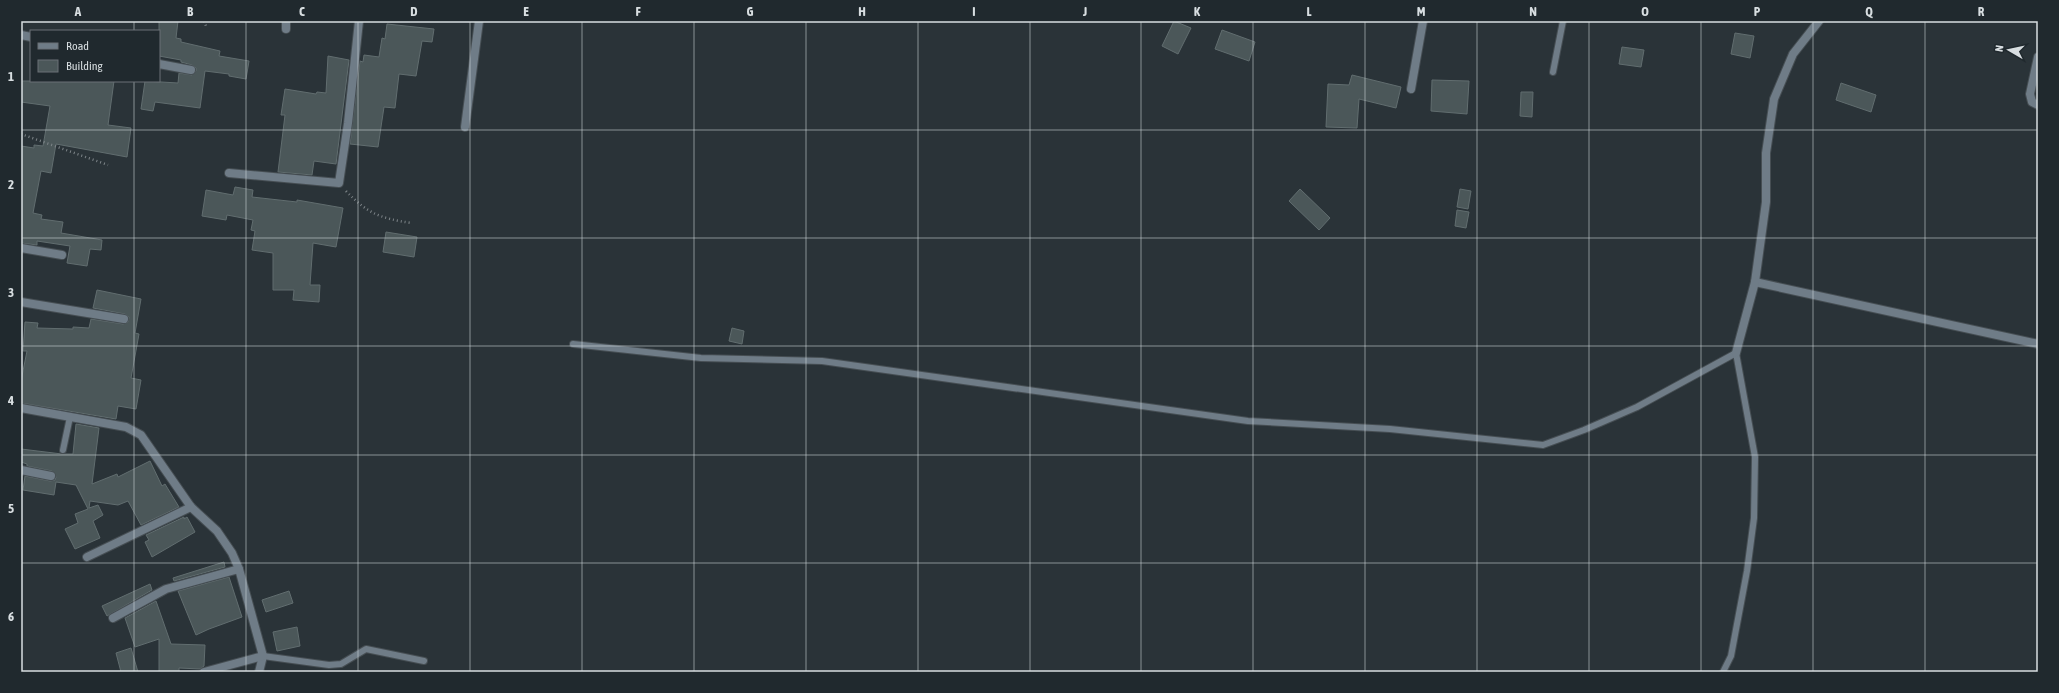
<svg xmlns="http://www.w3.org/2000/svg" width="2059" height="693" font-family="'Asap Condensed',sans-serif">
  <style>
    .building { fill: #4b5759; stroke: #616d6f }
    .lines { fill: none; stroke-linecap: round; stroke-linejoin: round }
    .lane-casing { stroke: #464e53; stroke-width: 8 }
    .street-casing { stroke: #464e53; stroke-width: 10 }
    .path { stroke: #7e8589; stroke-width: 2.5; stroke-dasharray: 1 3; stroke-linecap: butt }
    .lane { stroke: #6f7c87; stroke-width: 6 }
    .street { stroke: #6f7c87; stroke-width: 8 }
    .grid { fill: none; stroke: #d8dee1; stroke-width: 1; stroke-opacity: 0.55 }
    .neatline { fill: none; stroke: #d8dee1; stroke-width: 1.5 }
    .grid-label { font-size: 13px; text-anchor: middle; font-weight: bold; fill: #d8dee1 }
  </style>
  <rect width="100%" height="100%" fill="#2a3338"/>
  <g class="building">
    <polygon points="159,21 178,21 176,38 181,39 181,42 220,51 219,56 249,61 246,79 229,76 229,74 205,71 200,108 155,102 153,111 141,109 145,81 178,83 179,73 192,75 196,71 196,68 192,65 181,62 181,60 159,56"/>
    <polygon points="1174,21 1191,28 1178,54 1162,46"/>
    <polygon points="387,24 434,29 432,42 422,41 416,76 399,74 395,108 384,107 378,147 350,144 360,61 363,62 364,55 379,57 382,38 385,39"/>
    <polygon points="1222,30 1255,42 1249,61 1215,49"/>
    <polygon points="1735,33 1754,36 1750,58 1731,54"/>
    <polygon points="1622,47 1644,50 1641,67 1619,64"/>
    <polygon points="328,56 349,60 336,164 314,161 312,175 278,172 285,115 281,115 285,89 316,94 317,92 326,93"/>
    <polygon points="1352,75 1401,87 1396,108 1359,99 1357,128 1326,127 1328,84 1349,85"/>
    <polygon points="1432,80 1469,81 1467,114 1431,111"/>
    <polygon points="21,81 114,81 108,125 131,128 127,157 56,144 51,173 41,171 33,213 42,215 41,219 63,222 61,233 102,240 101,250 90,249 87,266 67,263 70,246 37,241 37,245 21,243 21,146 34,148 34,145 43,146 50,106 21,102"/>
    <polygon points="1841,83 1876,95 1871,112 1836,100"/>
    <polygon points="1521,92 1533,92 1532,117 1520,116"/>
    <polygon points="235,187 253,190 252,197 297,202 297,200 343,208 336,247 313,243 310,285 320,285 319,302 293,300 294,290 273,290 273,253 252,250 255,231 251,230 253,220 227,215 226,220 202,216 206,190 233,195"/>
    <polygon points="1300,189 1330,218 1319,230 1289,201"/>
    <polygon points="1460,189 1471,191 1468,209 1457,207"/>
    <polygon points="1457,210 1469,212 1466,228 1455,226"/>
    <polygon points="386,232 417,237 414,257 383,252"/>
    <polygon points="97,290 141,299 135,333 139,334 131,378 141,380 136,409 118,406 116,419 21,403 21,381 27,351 23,351 25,322 38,323 37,328 73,329 73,327 89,328 91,319 123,324 128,322 129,317 125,314 93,308"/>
    <polygon points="732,328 744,331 742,344 729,341"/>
    <polygon points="76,424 99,428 92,484 117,474 118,477 150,461 162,486 165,484 179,507 141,525 128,501 118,505 90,501 89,508 98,505 103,515 93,521 100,538 75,549 65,529 78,523 75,514 88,509 76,485 56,482 54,495 23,490 25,476 50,481 55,480 56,477 52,471 27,466 27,464 21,462 21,449 62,454 73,454"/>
    <polygon points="184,517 184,519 187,517 195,532 152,557 145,542 149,540 146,535"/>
    <polygon points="224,562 225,567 174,581 173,578"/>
    <polygon points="229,577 242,617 209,629 196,635 178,591"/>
    <polygon points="150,584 152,590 107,616 102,606"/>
    <polygon points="289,591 293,603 266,612 262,600"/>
    <polygon points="156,601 171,644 205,645 204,666 200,669 179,668 179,672 159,672 159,639 135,647 125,618"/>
    <polygon points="297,627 300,646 277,651 273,632"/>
    <polygon points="131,648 138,672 121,672 116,653"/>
  </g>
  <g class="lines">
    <defs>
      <g id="lane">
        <polyline points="1553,72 1563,21"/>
        <polyline points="573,344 701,358 822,361 1248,421 1390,429 1543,445 1584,430 1637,407 1736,353 1755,457 1754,518 1747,571 1731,656 1723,672"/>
        <polyline points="63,450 70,417"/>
        <polyline points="263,656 329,665 341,664 366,649 424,661"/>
      </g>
      <g id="street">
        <polyline points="286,29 286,21"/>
        <polyline points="21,35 31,37"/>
        <polyline points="2038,57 2030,94 2032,102 2038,105"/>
        <polyline points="159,64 191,70"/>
        <polyline points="1411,89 1423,21"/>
        <polyline points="465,127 479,21"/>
        <polyline points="229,173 339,183 348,123 359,21"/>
        <polyline points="21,248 62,255"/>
        <polyline points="1755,282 2038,344"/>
        <polyline points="21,302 124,319"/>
        <polyline points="1736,353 1755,282 1766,202 1766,153 1774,99 1793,54 1819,21"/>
        <polyline points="21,408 126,427 141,435 191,507 217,531 232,553 239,569 263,656 259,672"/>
        <polyline points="21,470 51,476"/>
        <polyline points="87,557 191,507"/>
        <polyline points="113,618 166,589 239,569"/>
        <polyline points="204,672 263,656"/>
      </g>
    </defs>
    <use href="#lane" class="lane-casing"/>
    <use href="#street" class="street-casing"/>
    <g class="path">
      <polyline points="204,21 206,26"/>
      <polyline points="21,134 108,165"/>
      <path d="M346 191C368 214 380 218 411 223"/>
    </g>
    <use href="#lane" class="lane"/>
    <use href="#street" class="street"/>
  </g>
  <path class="grid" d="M134 21V31M246 21V672M358 21V672M470 21V672M582 21V672M694 21V672M806 21V672M918 21V672M1030 21V672M1141 21V672M1253 21V672M1365 21V672M1477 21V672M1589 21V672M1701 21V672M1813 21V672M1925 21V672M134 81V672M21 130H2038M21 238H2038M21 346H2038M21 455H2038M21 563H2038"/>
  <rect width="2059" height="693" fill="none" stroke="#20292e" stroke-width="44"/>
  <rect x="30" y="30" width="130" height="52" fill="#20292e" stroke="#6a7176"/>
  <rect x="38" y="43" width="20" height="6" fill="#6f7c87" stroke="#6a7176"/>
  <text x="66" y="50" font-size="12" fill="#d8dee1">Road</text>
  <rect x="38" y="60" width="20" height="12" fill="#4b5759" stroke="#6a7176"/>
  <text x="66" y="70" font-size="12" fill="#d8dee1">Building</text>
  <g transform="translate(2009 50) rotate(279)" stroke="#20292e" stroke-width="3" paint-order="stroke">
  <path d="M0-3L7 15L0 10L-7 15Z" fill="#d8dee1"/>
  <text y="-6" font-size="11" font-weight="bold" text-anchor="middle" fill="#d8dee1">N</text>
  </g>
  <rect x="22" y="22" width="2015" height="649" class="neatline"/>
  <g class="grid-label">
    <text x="78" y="16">A</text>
    <text x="190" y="16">B</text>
    <text x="302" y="16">C</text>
    <text x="414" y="16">D</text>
    <text x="526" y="16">E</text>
    <text x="638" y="16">F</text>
    <text x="750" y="16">G</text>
    <text x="862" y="16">H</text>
    <text x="974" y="16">I</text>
    <text x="1085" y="16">J</text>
    <text x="1197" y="16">K</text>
    <text x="1309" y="16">L</text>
    <text x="1421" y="16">M</text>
    <text x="1533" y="16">N</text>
    <text x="1645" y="16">O</text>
    <text x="1757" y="16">P</text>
    <text x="1869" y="16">Q</text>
    <text x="1981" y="16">R</text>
    <text x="11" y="81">1</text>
    <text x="11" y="189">2</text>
    <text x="11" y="297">3</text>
    <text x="11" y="405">4</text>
    <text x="11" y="513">5</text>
    <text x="11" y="621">6</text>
  </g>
</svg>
